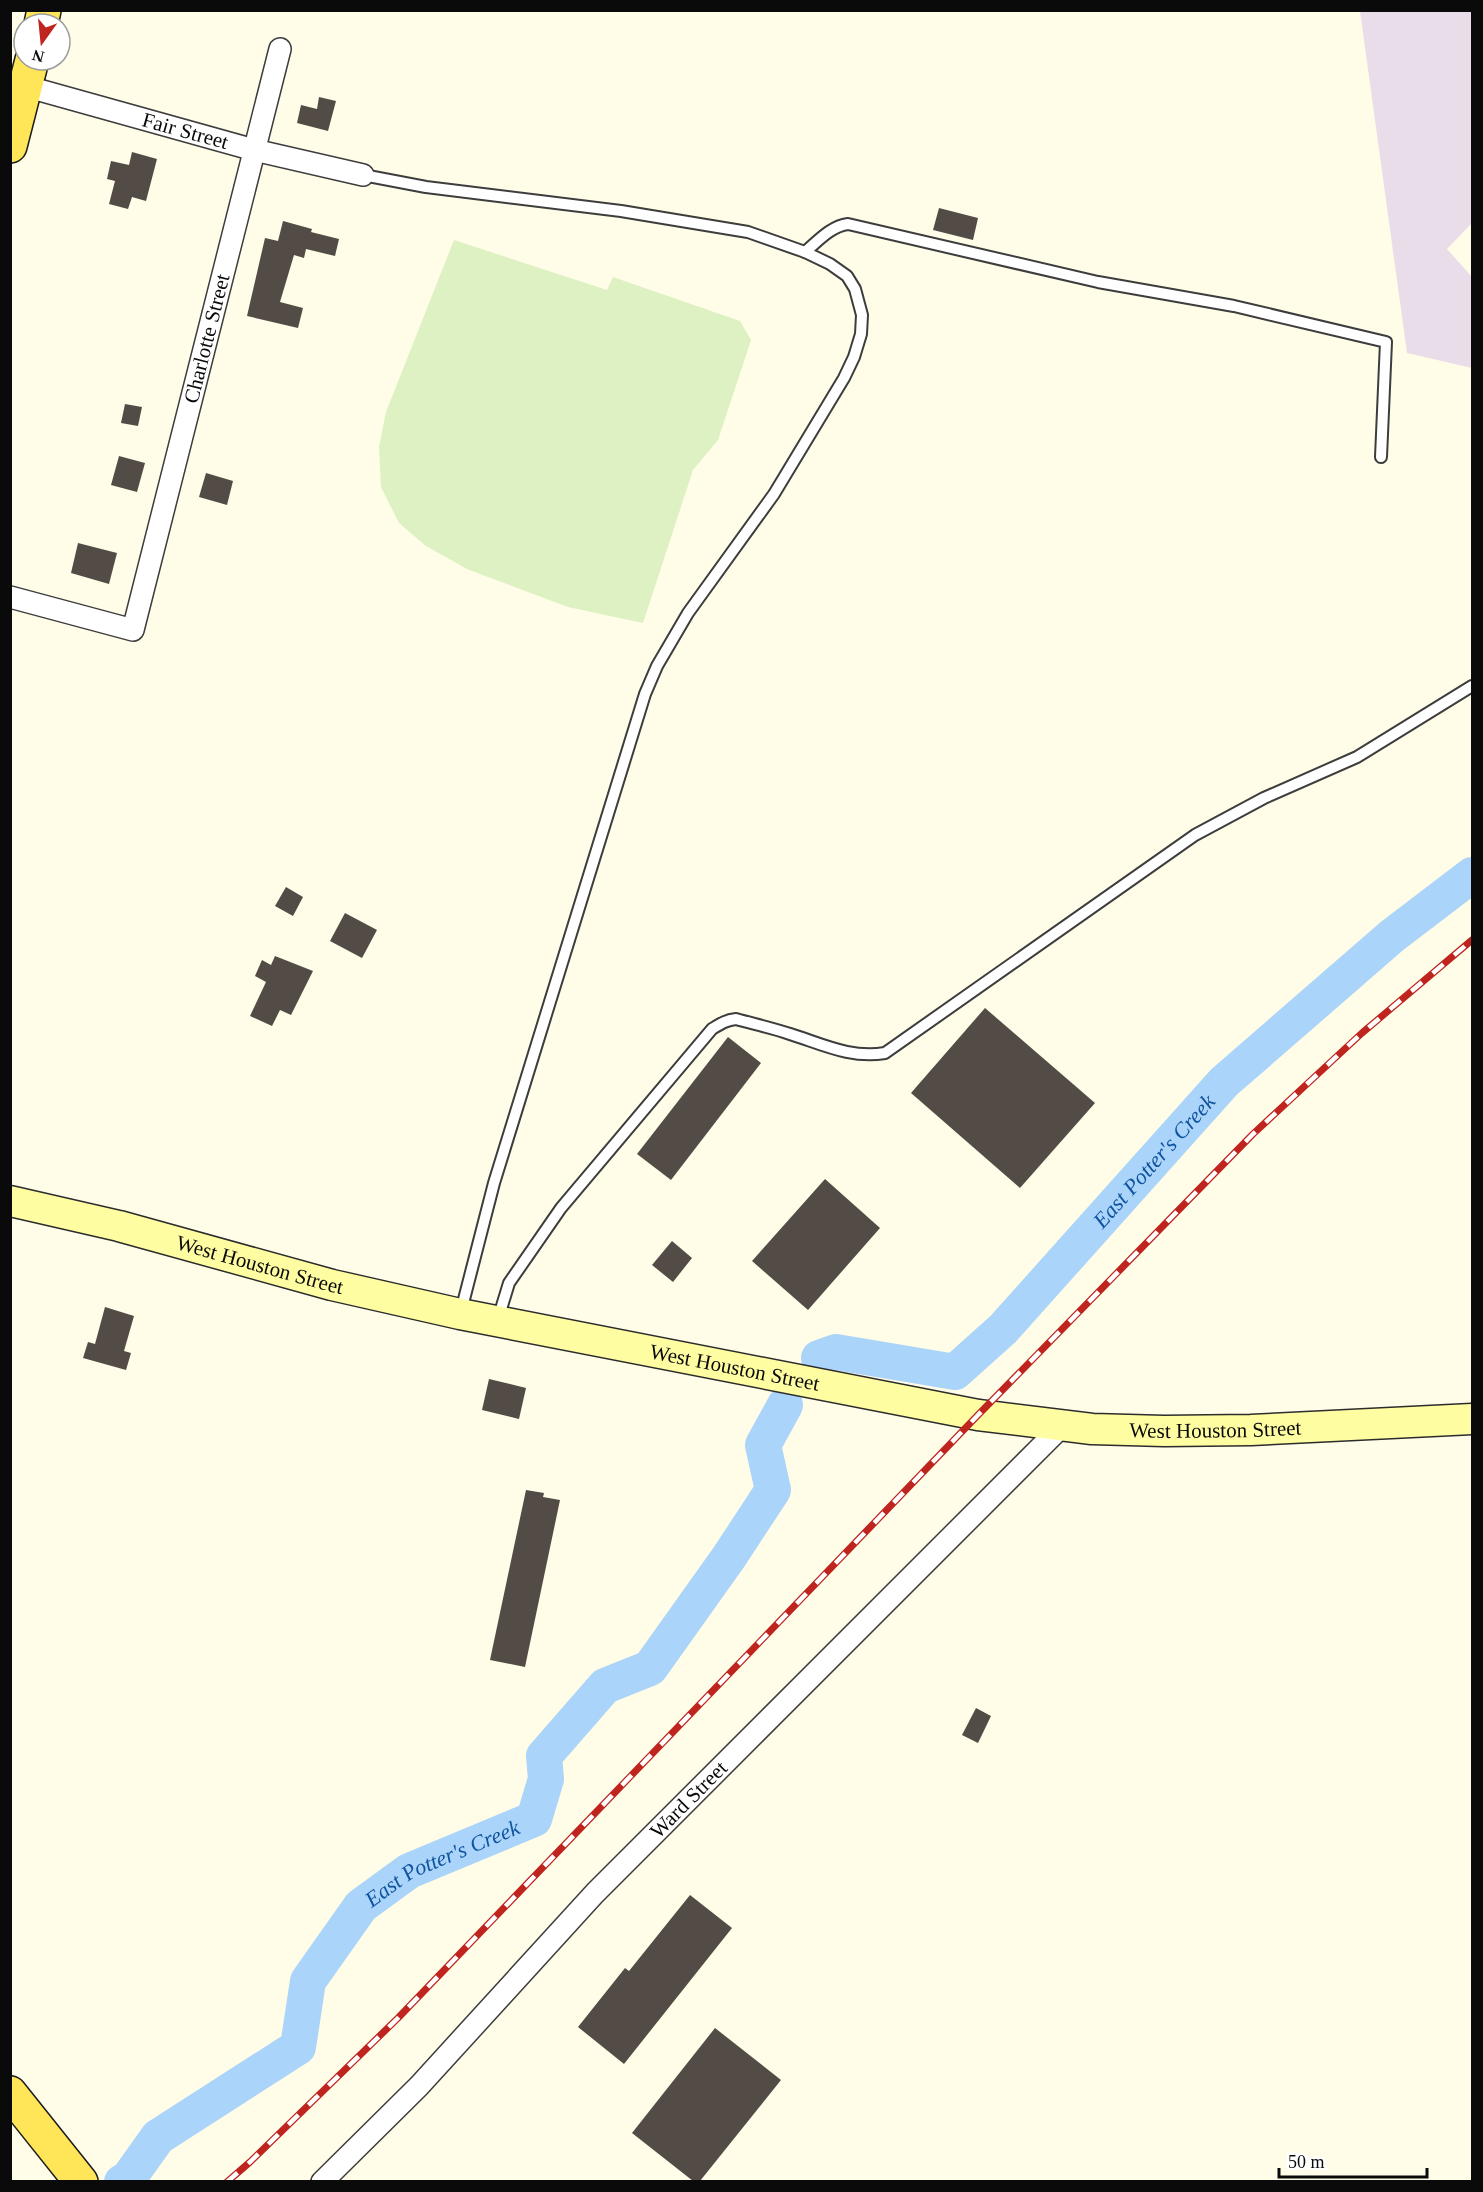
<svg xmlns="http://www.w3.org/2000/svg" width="1483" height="2192" font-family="Georgia,serif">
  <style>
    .industrial { fill: #eaddea }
    .pitch { fill: #ddf1c3 }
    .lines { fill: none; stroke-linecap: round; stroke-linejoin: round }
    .river { stroke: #aad4f9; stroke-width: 36 }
    .building { fill: #534c46 }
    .lane-casing { stroke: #3d3d3d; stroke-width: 14 }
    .street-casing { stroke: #3d3d3d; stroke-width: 24 }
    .secondary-casing { stroke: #2c2c2c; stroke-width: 33 }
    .primary-casing { stroke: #1b1b1b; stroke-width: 36 }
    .lane { stroke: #fff; stroke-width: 10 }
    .street { stroke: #fff; stroke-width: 21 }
    .secondary { stroke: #fffda2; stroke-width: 30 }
    .primary { stroke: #ffe558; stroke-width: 33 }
    .rail-casing { stroke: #bf241e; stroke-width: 7 }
    .rail { stroke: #fff; stroke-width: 4.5; stroke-dasharray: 14; stroke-linecap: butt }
    .labels { text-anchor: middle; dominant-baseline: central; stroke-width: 6; stroke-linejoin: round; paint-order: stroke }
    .street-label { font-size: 21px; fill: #0a0a0a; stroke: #fff }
    .water-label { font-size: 22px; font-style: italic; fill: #1054a0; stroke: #fff }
  </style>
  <rect width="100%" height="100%" fill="#fffce7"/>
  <polygon class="industrial" points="1360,11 1472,11 1472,223 1447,249 1472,277 1472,368 1407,353"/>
  <polygon class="pitch" points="454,240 607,290 613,277 740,321 751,340 718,440 693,470 643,623 568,607 467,569 426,546 399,523 381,487 379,447 386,412"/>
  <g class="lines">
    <g class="river">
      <path id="s1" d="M819 1358 836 1352 955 1372 1003 1329 1224 1082 1392 936 1472 875"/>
      <path id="s2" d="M122 2182 128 2179 158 2137 298 2047 308 1981 361 1906 409 1871 534 1819 546 1779 544 1756 605 1686 650 1668 729 1557 773 1490 763 1445 785 1405"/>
    </g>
  </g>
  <g class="building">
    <polygon points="319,97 336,101 328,131 297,123 301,105 317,109"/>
    <polygon points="132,152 157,159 146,201 132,197 128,209 109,204 115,181 107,179 111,161 129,165"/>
    <polygon points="939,208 978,218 973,240 933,230"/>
    <polygon points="283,221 312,229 311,232 339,239 335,256 306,249 304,258 294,255 280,302 303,308 298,328 247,316 265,238 278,241"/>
    <polygon points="125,404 142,407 138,426 121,423"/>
    <polygon points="119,456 145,463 137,492 111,485"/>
    <polygon points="206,473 233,481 227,505 199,497"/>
    <polygon points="78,543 117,553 109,584 71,573"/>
    <polygon points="286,887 303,897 293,916 275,906"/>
    <polygon points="345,913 377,930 362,958 330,941"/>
    <polygon points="275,956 313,971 291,1015 280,1010 272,1026 250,1016 266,982 255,976 262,960 271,965"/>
    <polygon points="985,1008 1095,1103 1020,1188 911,1093"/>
    <polygon points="728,1037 761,1063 671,1180 637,1154"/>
    <polygon points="825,1179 880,1228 808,1310 752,1261"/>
    <polygon points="672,1241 692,1258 673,1282 652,1265"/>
    <polygon points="105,1307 134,1316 124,1351 131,1353 126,1370 83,1358 88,1342 95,1344"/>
    <polygon points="489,1379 526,1388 519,1419 482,1410"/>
    <polygon points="526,1490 544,1493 543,1497 560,1500 525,1667 490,1660"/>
    <polygon points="976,1708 991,1716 978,1743 962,1735"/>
    <polygon points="690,1895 732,1928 624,2064 578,2027 625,1968 629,1971"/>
    <polygon points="715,2028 781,2080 700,2181 693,2181 632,2133"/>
  </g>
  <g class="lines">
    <defs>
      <g id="lane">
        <polyline points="363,175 426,187 621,211 748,232 805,252 830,264 847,276 855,289 862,315 861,334 854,357 844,378 774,494 688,613 657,666 645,694 494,1183 461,1311"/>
        <path d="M805 252C818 241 831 226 848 224L1098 282 1234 306 1386 342 1381 457"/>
        <path d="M498 1319 509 1283 561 1208 712 1029C720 1024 726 1020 736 1019 754 1024 772 1028 790 1034 822 1044 851 1059 885 1053L1195 835 1264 798 1357 757 1472 686"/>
      </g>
      <g id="street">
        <path id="s3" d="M14 83 254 150 363 175"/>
        <path id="s4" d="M10 597 133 630 280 49"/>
        <path id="s5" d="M322 2182 419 2086 595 1893 1062 1426"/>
      </g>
      <g id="secondary">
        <path id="s6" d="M10 1201 119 1226 332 1285 460 1314 978 1415 1092 1429 1164 1431 1251 1430 1472 1419"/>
      </g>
      <g id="primary">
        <polyline points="41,24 44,10"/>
        <polyline points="10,146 32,60"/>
        <polyline points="10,2093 81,2182"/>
      </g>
    </defs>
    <use href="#lane" class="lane-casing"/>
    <use href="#street" class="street-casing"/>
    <use href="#secondary" class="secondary-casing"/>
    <use href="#primary" class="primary-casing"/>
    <use href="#lane" class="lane"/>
    <use href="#street" class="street"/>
    <use href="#secondary" class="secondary"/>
    <use href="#primary" class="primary"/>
    <defs>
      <polyline id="rail" points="227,2182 250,2162 398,2018 978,1415 1253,1134 1362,1033 1472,940"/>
    </defs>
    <use href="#rail" class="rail-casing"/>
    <use href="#rail" class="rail"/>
  </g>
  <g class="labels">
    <g class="street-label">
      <text stroke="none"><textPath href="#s3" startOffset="178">Fair Street</textPath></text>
      <text stroke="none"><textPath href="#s4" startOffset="428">Charlotte Street</textPath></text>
      <text stroke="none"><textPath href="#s6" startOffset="258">West Houston Street</textPath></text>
      <text stroke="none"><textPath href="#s6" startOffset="744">West Houston Street</textPath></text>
      <text stroke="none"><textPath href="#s6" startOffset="1230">West Houston Street</textPath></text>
      <text stroke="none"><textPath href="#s5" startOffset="530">Ward Street</textPath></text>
    </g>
    <g class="water-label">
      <text stroke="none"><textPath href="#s1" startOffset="429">East Potter's Creek</textPath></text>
      <text stroke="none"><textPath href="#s2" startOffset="476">East Potter's Creek</textPath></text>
    </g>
  </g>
  <rect width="1483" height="2192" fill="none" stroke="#0a0a0a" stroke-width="24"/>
  <g transform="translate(42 42) rotate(195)"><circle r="28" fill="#ffffff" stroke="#9d9d9d" stroke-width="1.5"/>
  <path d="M0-4.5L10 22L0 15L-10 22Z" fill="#bf241e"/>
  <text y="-9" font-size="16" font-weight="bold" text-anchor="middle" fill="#0a0a0a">N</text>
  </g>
  <path d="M1279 2168v9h148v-9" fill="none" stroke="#0a0a0a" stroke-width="3"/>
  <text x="1288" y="2168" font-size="18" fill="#0a0a0a" stroke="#ffffff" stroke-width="4.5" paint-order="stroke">50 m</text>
</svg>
